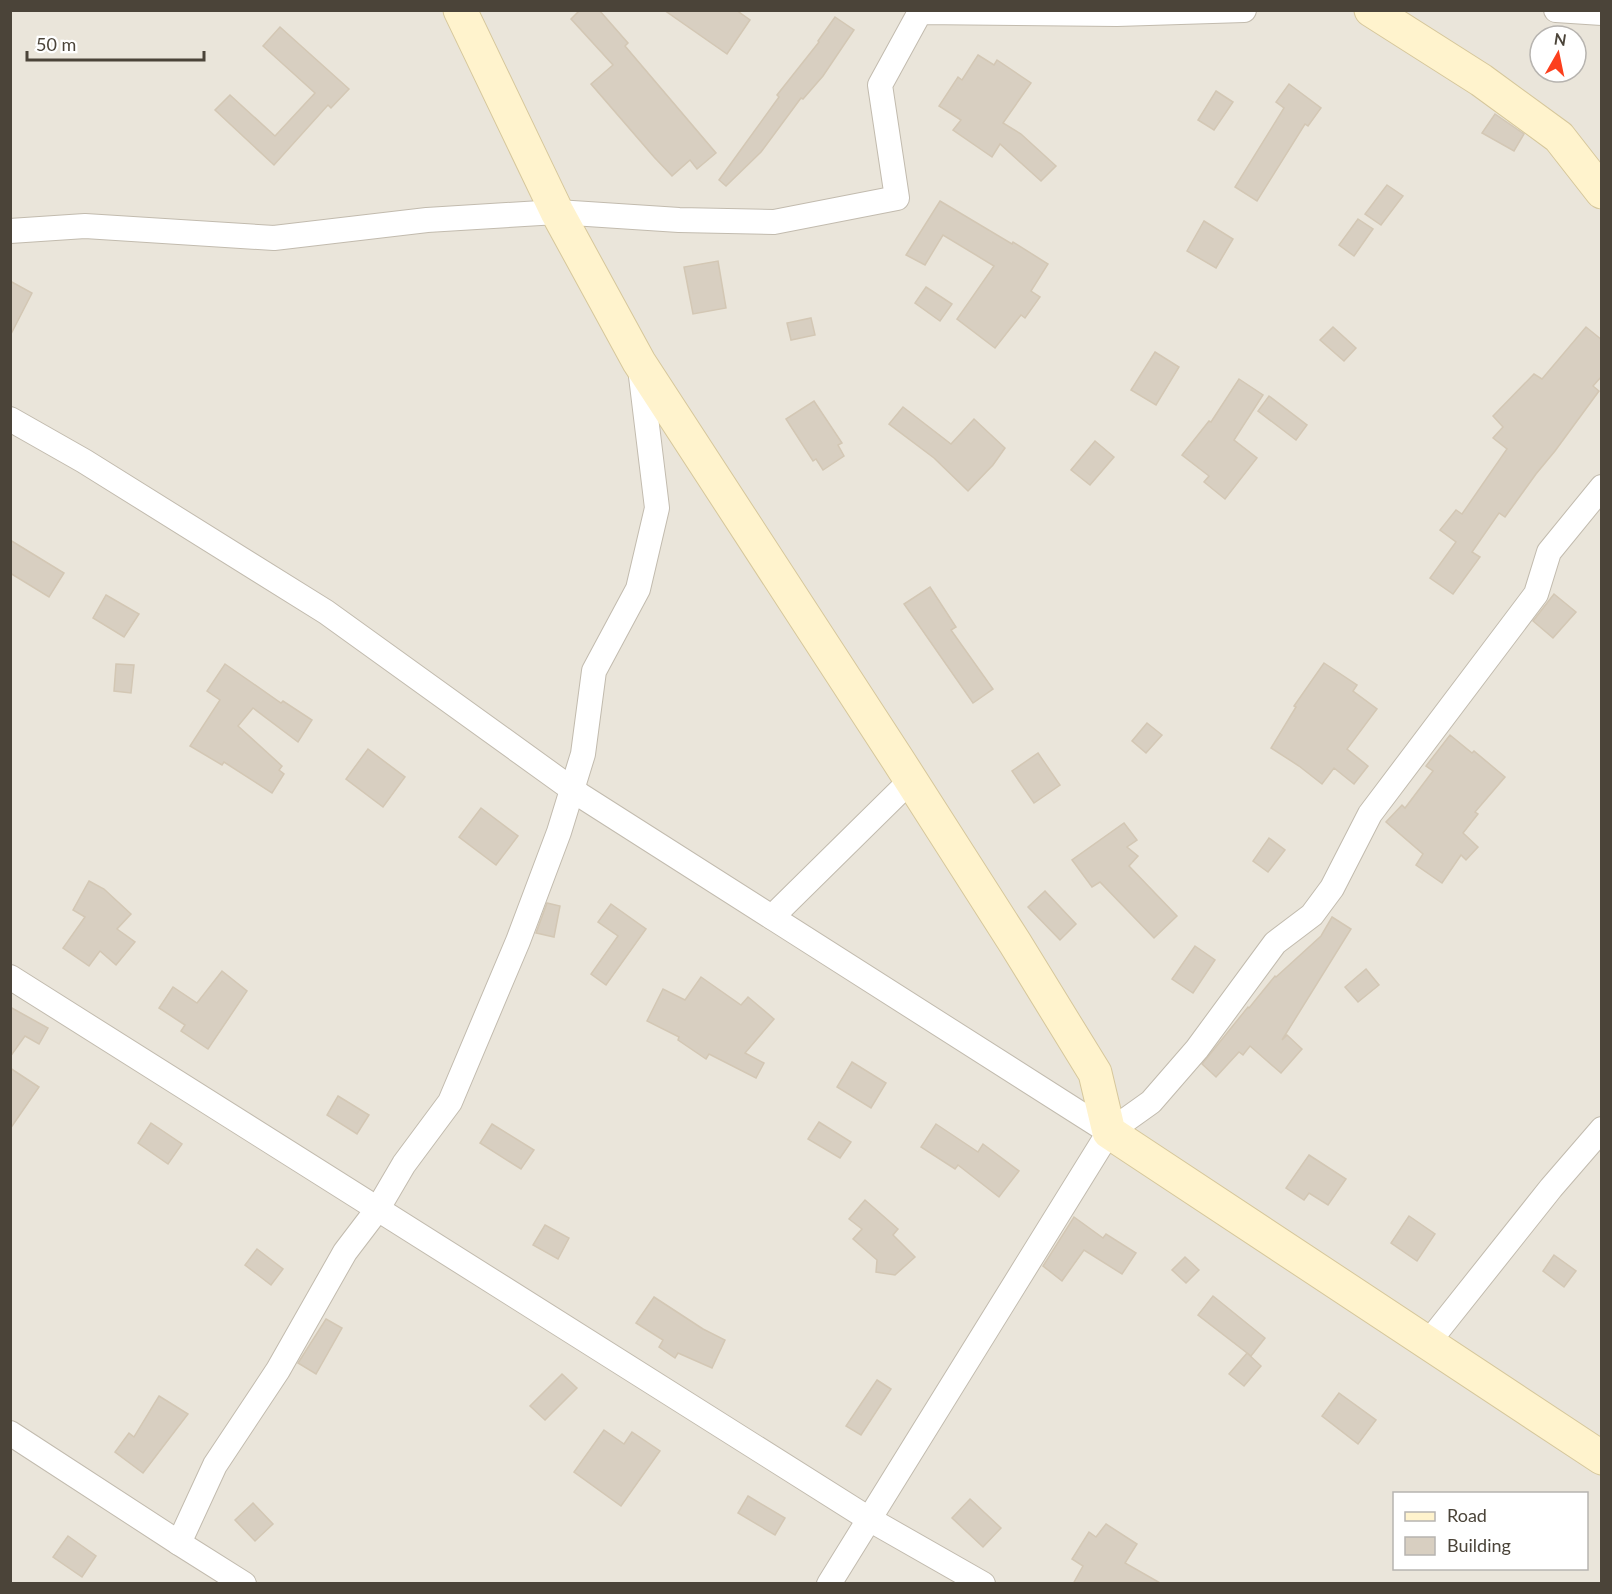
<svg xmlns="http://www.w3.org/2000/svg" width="1612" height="1594" font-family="Lato,sans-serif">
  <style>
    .residential { fill: #eae5da; fill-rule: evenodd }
    .building { fill: #d8cfc1; stroke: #d3c7b4; stroke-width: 1.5 }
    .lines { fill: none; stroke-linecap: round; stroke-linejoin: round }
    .street-casing { stroke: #c2bbae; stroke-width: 26 }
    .secondary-casing { stroke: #d6c79b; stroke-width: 35 }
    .street { stroke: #fff; stroke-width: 24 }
    .secondary { stroke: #fff3cd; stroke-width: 33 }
  </style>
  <rect width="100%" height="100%" fill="#f6f3ec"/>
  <path class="residential" d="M11 11H1601V1583H11ZM1540 36H1576V72H1540ZM1394 1494H1586V1568H1394Z"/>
  <g class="building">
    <polygon points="580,10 599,10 628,43 625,46 716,153 697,169 690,160 672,176 654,157 591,84 613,65 571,19"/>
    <polygon points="664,10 736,10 750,20 727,54"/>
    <polygon points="835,17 854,30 823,76 803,99 801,98 761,152 726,186 719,180 779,97 777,95 819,42 818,41"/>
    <polygon points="280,27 349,89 331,108 328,105 274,165 215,110 230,95 275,136 315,93 263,46"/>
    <polygon points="978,55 994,65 997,60 1031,83 1003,123 1021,134 1056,166 1041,181 1000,144 992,157 953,130 961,120 939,106 958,77 962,80"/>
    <polygon points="1289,84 1321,108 1308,126 1305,124 1257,201 1235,187 1284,108 1276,102"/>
    <polygon points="1216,91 1233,102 1214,130 1198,120"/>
    <polygon points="1495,114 1524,134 1514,151 1482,133"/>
    <polygon points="1387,185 1403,196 1381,225 1365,214"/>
    <polygon points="940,201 1012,244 1013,242 1048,264 1031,291 1040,297 1025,318 1021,315 995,348 957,319 994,266 943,235 925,265 906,255"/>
    <polygon points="1358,219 1373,229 1354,256 1339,245"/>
    <polygon points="1204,221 1233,239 1216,268 1187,251"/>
    <polygon points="718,261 726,308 693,314 684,267"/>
    <polygon points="10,281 32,293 10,336"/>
    <polygon points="926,287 952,304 940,321 915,303"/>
    <polygon points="811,318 815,335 791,340 787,323"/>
    <polygon points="1333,327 1356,348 1344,361 1320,340"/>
    <polygon points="1586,327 1602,340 1602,376 1593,386 1599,391 1555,451 1536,474 1505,517 1499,513 1472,552 1480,557 1453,594 1430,578 1456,542 1440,530 1456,510 1462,514 1507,449 1493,438 1503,427 1493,416 1534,374 1542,379"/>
    <polygon points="1155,352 1179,367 1156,405 1131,390"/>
    <polygon points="1239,379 1263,395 1234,440 1257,458 1225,499 1204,482 1209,476 1182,455 1209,421 1211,422"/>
    <polygon points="1269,396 1307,425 1296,440 1258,411"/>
    <polygon points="814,401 842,443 838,445 844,456 823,470 816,459 813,461 786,419"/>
    <polygon points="903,407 951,444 974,419 1005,448 993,465 968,491 934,458 889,424"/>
    <polygon points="1095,441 1114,457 1090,485 1071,470"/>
    <polygon points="10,540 64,573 49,597 10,573"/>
    <polygon points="930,587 956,627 951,630 993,689 973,703 904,604"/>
    <polygon points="1554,594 1576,612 1553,638 1533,621"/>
    <polygon points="106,595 139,614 124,637 93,618"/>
    <polygon points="1324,663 1357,685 1353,691 1377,709 1347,749 1368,766 1354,784 1334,768 1322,784 1299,766 1271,748 1296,707 1294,706"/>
    <polygon points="116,664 134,665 131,693 114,691"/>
    <polygon points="225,664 281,703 283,701 312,720 298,742 253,708 238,726 282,766 279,770 284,774 272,793 224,762 222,765 190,746 220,700 207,691"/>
    <polygon points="1147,723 1162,735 1146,753 1132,741"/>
    <polygon points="1450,735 1472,753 1474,751 1505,777 1475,812 1478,814 1463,833 1478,847 1466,860 1461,855 1442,883 1416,865 1423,854 1386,822 1402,805 1405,808 1433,771 1426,766"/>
    <polygon points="368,749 405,777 383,807 346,779"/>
    <polygon points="1038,753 1060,785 1034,803 1012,771"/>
    <polygon points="481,808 518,836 496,865 459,837"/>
    <polygon points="1124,823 1137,840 1127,847 1138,856 1129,866 1177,916 1154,938 1100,882 1092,887 1072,860"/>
    <polygon points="1269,838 1285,850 1268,872 1253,861"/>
    <polygon points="89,881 104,889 131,914 117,929 135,942 116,965 100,951 89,966 63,948 85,917 73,910"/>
    <polygon points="1045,891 1076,924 1060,940 1028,907"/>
    <polygon points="547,903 560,906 554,937 536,933"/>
    <polygon points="611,904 646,929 606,985 591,974 618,936 598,922"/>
    <polygon points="1332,917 1351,929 1282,1040 1287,1035 1302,1049 1281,1073 1250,1046 1243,1055 1239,1052 1216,1077 1202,1064 1248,1007 1249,1008 1275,976 1276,977 1321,936"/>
    <polygon points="1195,946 1215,960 1193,993 1172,979"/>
    <polygon points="1366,969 1379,985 1358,1002 1345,987"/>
    <polygon points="222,971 247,991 208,1049 181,1031 185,1025 159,1008 173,987 197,1003"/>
    <polygon points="701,977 741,1005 748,997 774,1019 745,1053 764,1063 756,1078 709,1054 706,1059 678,1040 679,1037 647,1021 663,989 685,1000"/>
    <polygon points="10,1007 48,1028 39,1044 25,1036 10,1057"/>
    <polygon points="852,1062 886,1083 871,1108 837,1087"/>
    <polygon points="10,1068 39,1087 10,1129"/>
    <polygon points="338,1096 369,1115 357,1134 327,1115"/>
    <polygon points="819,1122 851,1142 840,1158 808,1139"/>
    <polygon points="151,1123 182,1144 168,1164 138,1143"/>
    <polygon points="492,1124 534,1150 521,1169 480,1143"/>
    <polygon points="936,1124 978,1152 983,1144 1019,1171 999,1197 958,1165 955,1169 921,1147"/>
    <polygon points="1309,1155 1346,1179 1328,1205 1309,1193 1304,1200 1286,1188"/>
    <polygon points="865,1200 898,1229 893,1235 915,1257 895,1275 876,1272 877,1260 853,1239 862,1229 849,1219"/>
    <polygon points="1409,1216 1435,1234 1417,1261 1391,1243"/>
    <polygon points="1074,1217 1103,1238 1106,1234 1136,1253 1122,1274 1084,1250 1062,1281 1043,1266"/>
    <polygon points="545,1225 569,1238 558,1259 533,1245"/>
    <polygon points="257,1249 283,1269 271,1285 245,1265"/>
    <polygon points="1554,1255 1576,1271 1564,1287 1543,1271"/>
    <polygon points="1185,1257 1199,1270 1186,1283 1172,1270"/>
    <polygon points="1213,1296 1265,1338 1251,1356 1198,1315"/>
    <polygon points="654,1297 703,1329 725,1340 712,1368 678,1353 675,1358 659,1347 663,1340 636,1323"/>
    <polygon points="326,1319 342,1328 316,1374 298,1363"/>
    <polygon points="1247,1353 1261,1366 1244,1386 1229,1374"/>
    <polygon points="562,1374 577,1388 545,1420 530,1406"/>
    <polygon points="877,1380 891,1389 861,1435 846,1426"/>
    <polygon points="1339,1393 1376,1420 1358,1444 1322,1416"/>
    <polygon points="159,1396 188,1414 143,1473 115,1452 129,1433 134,1437"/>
    <polygon points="604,1430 624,1444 632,1432 660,1451 621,1506 574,1472"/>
    <polygon points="748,1496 785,1518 775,1535 738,1513"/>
    <polygon points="970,1499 1001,1528 983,1547 952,1518"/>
    <polygon points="253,1503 273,1524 255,1541 235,1520"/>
    <polygon points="1106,1524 1137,1544 1125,1563 1162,1584 1073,1584 1083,1566 1072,1559 1089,1532 1096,1537"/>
    <polygon points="68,1536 96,1556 82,1577 53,1557"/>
  </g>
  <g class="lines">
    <defs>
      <g id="street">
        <polyline points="1556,10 1602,13"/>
        <polyline points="10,231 85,226 274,238 427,220 557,212 679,220 774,222 897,198 880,85 920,12 1117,14 1244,10"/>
        <polyline points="10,419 84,461 326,612 580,795 1109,1132"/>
        <polyline points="772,917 911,780"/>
        <polyline points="10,977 869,1519 983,1584"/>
        <polyline points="1427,1344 1551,1188 1602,1129"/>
        <polyline points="10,1433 179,1543 244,1584"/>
        <polyline points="179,1543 215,1465 278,1370 345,1252 377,1210 404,1164 450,1102 518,941 559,832 583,754 594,671 638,589 657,508 640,368"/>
        <polyline points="829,1584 1109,1132 1151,1102 1197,1049 1275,943 1312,915 1332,888 1370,814 1536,594 1549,552 1602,487"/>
      </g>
      <g id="secondary">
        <polyline points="460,10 557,212 639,362 898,760 1015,943 1095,1073 1109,1132 1602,1458"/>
        <polyline points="1371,10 1481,80 1559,137 1602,192"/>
      </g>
    </defs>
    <use href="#street" class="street-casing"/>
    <use href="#secondary" class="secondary-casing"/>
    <use href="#street" class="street"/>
    <use href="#secondary" class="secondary"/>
  </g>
  <rect width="1612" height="1594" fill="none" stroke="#4b4439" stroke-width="24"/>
  <rect x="1393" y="1492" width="195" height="78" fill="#ffffff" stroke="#b7b4b0" stroke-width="1.5"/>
  <rect x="1405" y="1512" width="30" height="9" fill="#fff3cd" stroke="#b7b4b0" stroke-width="1.5"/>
  <text x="1447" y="1522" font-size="18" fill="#4b4439">Road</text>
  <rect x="1405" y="1537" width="30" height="18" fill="#d8cfc1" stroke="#b7b4b0" stroke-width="1.5"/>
  <text x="1447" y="1552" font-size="18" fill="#4b4439">Building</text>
  <g transform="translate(1558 54) rotate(9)"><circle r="28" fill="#ffffff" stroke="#b7b4b0" stroke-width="1.5"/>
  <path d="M0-4.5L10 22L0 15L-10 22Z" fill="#fc3f1d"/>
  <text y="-9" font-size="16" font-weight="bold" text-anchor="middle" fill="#4b4439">N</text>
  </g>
  <path d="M27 51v9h177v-9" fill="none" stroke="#4b4439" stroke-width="3"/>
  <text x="36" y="51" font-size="18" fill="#4b4439" stroke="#ffffff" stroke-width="4.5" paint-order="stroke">50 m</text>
</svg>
